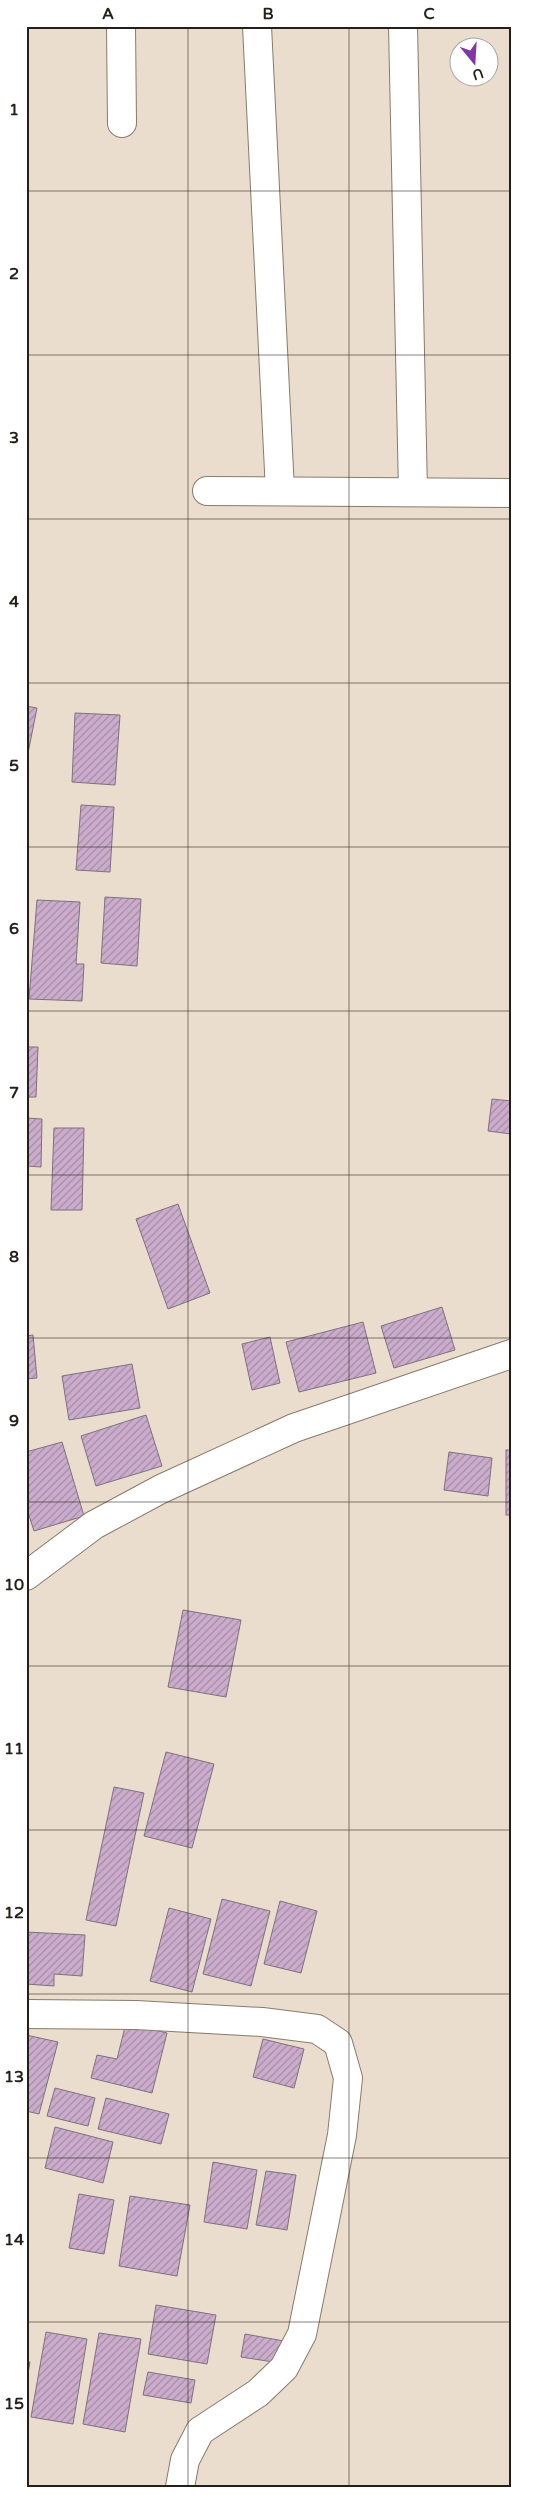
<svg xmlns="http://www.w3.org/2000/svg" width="537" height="2513" font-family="'Varela Round',sans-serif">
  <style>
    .building { fill: url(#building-hatch); stroke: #7e717f }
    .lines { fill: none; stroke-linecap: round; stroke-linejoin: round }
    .minor-casing { stroke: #887b6d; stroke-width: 30 }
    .minor { stroke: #fff; stroke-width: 28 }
    .grid { fill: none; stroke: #241f19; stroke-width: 1; stroke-opacity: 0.55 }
    .neatline { fill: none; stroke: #241f19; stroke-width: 2 }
    .grid-label { font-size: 16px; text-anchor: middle; font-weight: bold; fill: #241f19 }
  </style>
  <defs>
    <pattern id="building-hatch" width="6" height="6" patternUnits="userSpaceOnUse" patternTransform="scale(1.25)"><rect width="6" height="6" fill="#cbaccc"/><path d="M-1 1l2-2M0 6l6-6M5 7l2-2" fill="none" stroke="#a58ba5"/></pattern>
  </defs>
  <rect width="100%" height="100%" fill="#eaddcd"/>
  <g class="building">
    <polygon points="26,706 37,708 26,763"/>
    <polygon points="75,713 120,715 115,785 72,782"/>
    <polygon points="81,805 114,807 110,872 76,870"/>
    <polygon points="105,897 141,899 137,966 101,963"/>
    <polygon points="37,900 80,902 76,964 84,964 82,1001 29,999"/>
    <polygon points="26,1047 38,1047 36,1097 26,1097"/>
    <polygon points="492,1099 511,1101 511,1134 488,1131"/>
    <polygon points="26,1118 42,1119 41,1167 26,1166"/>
    <polygon points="54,1128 84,1128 82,1210 51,1210"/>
    <polygon points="178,1204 210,1293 168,1309 136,1219"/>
    <polygon points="442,1307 455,1350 394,1368 381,1326"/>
    <polygon points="363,1322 376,1373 299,1392 286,1342"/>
    <polygon points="33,1335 37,1378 26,1379 26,1336"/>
    <polygon points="270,1337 280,1383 252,1390 242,1344"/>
    <polygon points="132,1364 140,1408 69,1420 62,1376"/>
    <polygon points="146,1415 162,1466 96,1486 81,1436"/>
    <polygon points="62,1442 84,1516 34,1531 26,1506 26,1452"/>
    <rect x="506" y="1450" width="5" height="65"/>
    <polygon points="449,1452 492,1458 488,1496 444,1490"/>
    <polygon points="183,1610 241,1620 226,1697 168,1687"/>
    <polygon points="166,1752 214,1764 192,1848 144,1836"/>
    <polygon points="114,1787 144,1793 116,1926 86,1920"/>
    <polygon points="222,1899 270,1911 251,1986 203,1974"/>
    <polygon points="280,1901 317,1911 301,1973 264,1964"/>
    <polygon points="169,1908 211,1919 192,1992 150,1981"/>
    <polygon points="26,1932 85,1935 82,1976 54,1974 54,1986 26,1984"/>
    <polygon points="126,2023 167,2033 152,2093 91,2078 97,2055 117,2059"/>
    <polygon points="26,2035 58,2042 39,2114 26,2111"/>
    <polygon points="263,2039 304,2049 294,2088 253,2077"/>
    <polygon points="55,2088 95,2098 88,2126 47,2116"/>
    <polygon points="106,2098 169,2114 161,2144 98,2129"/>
    <polygon points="55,2127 113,2142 103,2183 45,2168"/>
    <polygon points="213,2162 257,2170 247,2229 204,2222"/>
    <polygon points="266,2171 296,2175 287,2230 256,2225"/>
    <polygon points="79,2194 114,2200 104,2254 69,2248"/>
    <polygon points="130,2196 190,2205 177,2276 119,2266"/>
    <polygon points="156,2305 216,2315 207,2364 148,2354"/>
    <polygon points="46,2332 87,2339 73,2424 31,2417"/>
    <polygon points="99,2333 141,2339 125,2432 83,2424"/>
    <polygon points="245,2334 284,2341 280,2363 241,2357"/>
    <polygon points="26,2361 30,2362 26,2385"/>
    <polygon points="148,2372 195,2380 191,2403 143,2395"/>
  </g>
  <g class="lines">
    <defs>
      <g id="minor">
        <polyline points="121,26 122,123"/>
        <polyline points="257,26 280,491"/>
        <polyline points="403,26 413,492"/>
        <polyline points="207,491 511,493"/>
        <polyline points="26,1576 94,1525 161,1489 294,1428 511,1354"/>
        <polyline points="26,2014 136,2015 262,2022 317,2029 338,2043 348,2078 342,2135 302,2334 284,2368 258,2393 200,2431 185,2460 180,2487"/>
      </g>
    </defs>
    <use href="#minor" class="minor-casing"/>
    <use href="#minor" class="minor"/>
  </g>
  <path class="grid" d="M188 26V2487M349 26V2487M26 191H511M26 355H511M26 519H511M26 683H511M26 847H511M26 1011H511M26 1175H511M26 1338H511M26 1502H511M26 1666H511M26 1830H511M26 1994H511M26 2158H511M26 2322H511"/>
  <rect width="537" height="2513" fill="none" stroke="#ffffff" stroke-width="55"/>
  <g transform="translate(474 62) rotate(162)"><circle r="24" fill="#ffffff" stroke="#a7a5a3"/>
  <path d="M0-4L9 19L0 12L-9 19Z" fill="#8335a6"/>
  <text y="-8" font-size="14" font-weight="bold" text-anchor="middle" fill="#241f19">U</text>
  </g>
  <rect x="28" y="28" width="482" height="2458" class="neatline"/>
  <g class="grid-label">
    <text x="108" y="19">A</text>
    <text x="268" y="19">B</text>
    <text x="429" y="19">C</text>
    <text x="14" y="115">1</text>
    <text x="14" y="279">2</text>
    <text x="14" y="443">3</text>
    <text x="14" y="607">4</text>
    <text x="14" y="771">5</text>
    <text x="14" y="934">6</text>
    <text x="14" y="1098">7</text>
    <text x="14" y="1262">8</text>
    <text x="14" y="1426">9</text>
    <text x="14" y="1590">10</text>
    <text x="14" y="1754">11</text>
    <text x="14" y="1918">12</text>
    <text x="14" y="2082">13</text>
    <text x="14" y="2245">14</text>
    <text x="14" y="2409">15</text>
  </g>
</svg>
